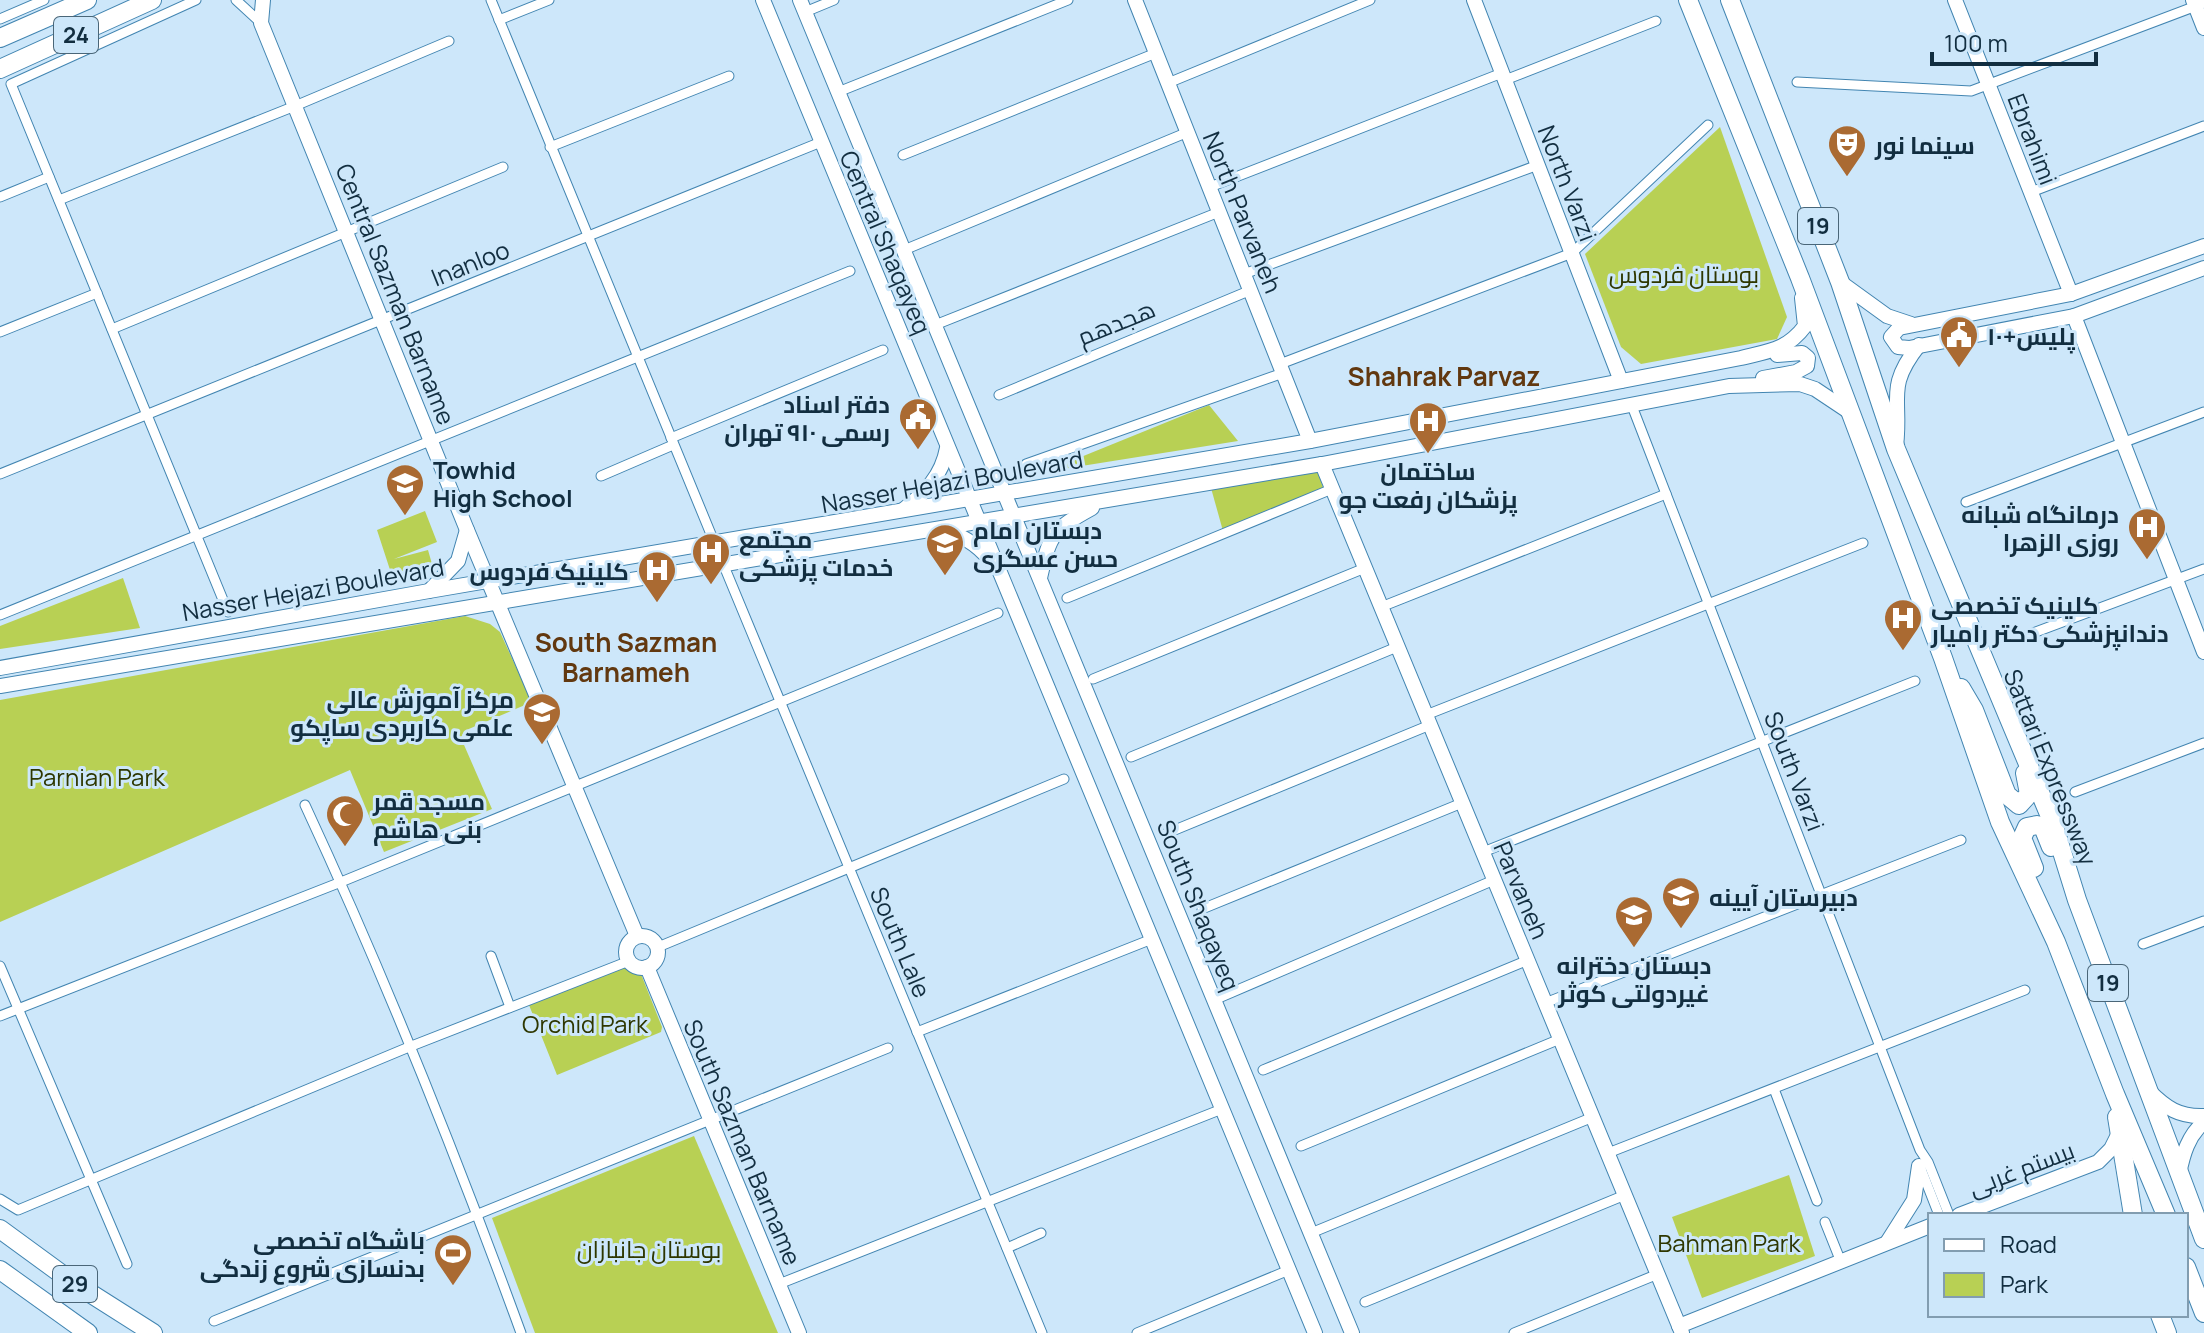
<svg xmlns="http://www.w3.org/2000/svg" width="2204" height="1333" font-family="Manrope,Cairo,sans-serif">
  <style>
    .green { fill: #b8d054 }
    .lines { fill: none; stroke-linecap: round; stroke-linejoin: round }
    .street-casing { stroke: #4285b1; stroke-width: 11 }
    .secondary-casing { stroke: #4285b1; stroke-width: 16 }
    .highway-casing { stroke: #4285b1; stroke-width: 20 }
    .street { stroke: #fff; stroke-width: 9 }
    .secondary { stroke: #fff; stroke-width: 14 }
    .highway { stroke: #fff; stroke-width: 18 }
    .labels { text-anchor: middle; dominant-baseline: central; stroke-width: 6; stroke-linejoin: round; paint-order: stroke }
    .shield { fill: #cde7fa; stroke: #4a6678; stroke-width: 2 }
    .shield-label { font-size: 22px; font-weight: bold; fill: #122e40 }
    .street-label { font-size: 24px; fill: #122e40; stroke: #cde7fa }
    .poi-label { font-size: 24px; font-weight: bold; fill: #122e40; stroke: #cde7fa; text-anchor: start }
    .park-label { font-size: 24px; fill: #2e3700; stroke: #cde7fa }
    .neighbourhood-label { font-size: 26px; font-weight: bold; fill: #62380f; stroke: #cde7fa }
  </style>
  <rect width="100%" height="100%" fill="#cde7fa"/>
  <g class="green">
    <polygon points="1720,127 1787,317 1777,339 1641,364 1621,347 1585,254"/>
    <polygon points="1209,405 1238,441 1044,472"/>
    <polygon points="1316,467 1324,490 1223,531 1211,488"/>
    <polygon points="425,511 437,542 394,559 428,550 432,564 392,576 377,530"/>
    <polygon points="123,578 140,628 0,649 0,626"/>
    <polygon points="465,616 490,624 500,632 532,702 464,731 461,738 492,809 384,852 350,770 0,922 0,700"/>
    <polygon points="626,966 641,974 662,1027 661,1032 557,1075 529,1005"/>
    <polygon points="694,1136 778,1333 535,1333 492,1218"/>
    <polygon points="1789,1175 1815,1256 1702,1298 1672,1217"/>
  </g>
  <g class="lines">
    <defs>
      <g id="street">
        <polyline points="196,0 11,84 228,612"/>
        <polyline points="236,0 261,23"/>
        <polyline points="491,0 715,544"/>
        <polyline points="805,12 834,0"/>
        <polyline points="0,19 44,0"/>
        <polyline points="499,20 549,0"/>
        <polyline points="1505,80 1656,21"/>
        <polyline points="1797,82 1971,91 2204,3"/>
        <polyline points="1168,83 1370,0"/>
        <polyline points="838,92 1068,0"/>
        <polyline points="550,147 729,76"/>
        <polyline points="903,155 1156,53"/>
        <polyline points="1210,187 1502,73"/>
        <polyline points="2031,192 2204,126"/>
        <polyline points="0,197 49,177"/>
        <polyline points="59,200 295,106 449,41"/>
        <polyline points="904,250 1188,132"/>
        <polyline points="1244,274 1538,165"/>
        <polyline points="935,325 1219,212"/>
        <polyline points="112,329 503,167"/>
        <polyline points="0,332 97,293"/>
        <polyline points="1280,364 1572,253 1708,125"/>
        <polyline points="999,395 1251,290"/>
        <polyline points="1632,406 1920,1150 1928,1162 1949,1215"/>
        <polyline points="671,438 883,350"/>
        <polyline points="1026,464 1283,373"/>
        <polyline points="0,474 821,142"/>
        <polyline points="601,476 673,445"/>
        <polyline points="1966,502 2204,412"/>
        <polyline points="724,566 1042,1333"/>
        <polyline points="1067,598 1332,489"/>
        <polyline points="1381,607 1666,494"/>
        <polyline points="0,615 850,271"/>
        <polyline points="2025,636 2204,569"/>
        <polyline points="1093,679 1365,568"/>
        <polyline points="1426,715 1863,543"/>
        <polyline points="1131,757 1397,647"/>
        <polyline points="2075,792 2204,743"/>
        <path d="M305 805C385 977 456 1155 521 1333"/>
        <polyline points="1165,834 1430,725"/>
        <polyline points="1483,852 1915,681"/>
        <polyline points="1202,909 1462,803"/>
        <polyline points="2143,944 2204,921"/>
        <polyline points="658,947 1064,779"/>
        <polyline points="491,956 510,1007"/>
        <polyline points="0,966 127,1264"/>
        <polyline points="1214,1000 1494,880"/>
        <polyline points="1545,1003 1961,840"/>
        <polyline points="0,1016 341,882 998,613"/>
        <polyline points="917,1032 1152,939"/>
        <polyline points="1263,1070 1528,960"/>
        <polyline points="1774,1089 1817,1201"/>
        <polyline points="1301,1146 1560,1039"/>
        <polyline points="1608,1153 2025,990"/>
        <polyline points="1921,1169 1939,1215"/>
        <polyline points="0,1199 18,1210 409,1047 629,961"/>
        <polyline points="1825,1222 1841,1262"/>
        <polyline points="1311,1233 1593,1117"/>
        <polyline points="1007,1248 1041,1233"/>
        <polyline points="779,1284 1222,1109"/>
        <polyline points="1365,1302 1625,1195"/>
        <polyline points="214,1321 888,1048"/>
        <polyline points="1137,1333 1289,1270"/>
        <polyline points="1514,1333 1658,1274"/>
      </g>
      <g id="secondary">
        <polyline points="263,0 261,23 467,530 637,936"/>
        <polyline points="763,0 1315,1333"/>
        <polyline points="800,0 1352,1333"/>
        <polyline points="1135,0 1310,441"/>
        <polyline points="1474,0 1621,381"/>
        <polyline points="1955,0 2071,294"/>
        <polyline points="2193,0 2204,28"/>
        <polyline points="2204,246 2071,294 1899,328 1891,337 1898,347 1909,348 2074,316 2204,268"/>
        <polyline points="1840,282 1887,316 1911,324"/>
        <polyline points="2074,316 2204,652"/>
        <polyline points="1763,378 1796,372 1807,366 1808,358 1802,353 1777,355"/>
        <path d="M1896 446C1902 398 1885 388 1919 345"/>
        <polyline points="1322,464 1682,1333"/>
        <path d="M903 510C925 493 942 476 947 448"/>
        <path d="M940 529C960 534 976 543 989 559"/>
        <path d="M1040 578C1050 534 1052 530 1092 508"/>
        <polyline points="429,591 458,561 467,530"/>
        <path d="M0 668 429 591 1310 441 1741 358C1769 351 1787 350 1805 326L1802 298"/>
        <polyline points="0,686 1322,464 1729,386 1800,384 1815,389 1851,413"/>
        <circle cx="642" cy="952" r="16"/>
        <polyline points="647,967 799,1333"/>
        <path d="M2149 1091C2166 1108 2179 1117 2204 1116"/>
        <path d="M2179 1174C2183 1154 2188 1136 2204 1122"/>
        <polyline points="1959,1215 2098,1162 2111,1149 2119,1133"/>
        <polyline points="1888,1241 1914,1200 1919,1166"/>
        <polyline points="1679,1326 1930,1226"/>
      </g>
      <g id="highway">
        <polyline points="1688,0 1800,278 1943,658 2000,822 2056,942 2115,1094 2166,1215"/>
        <polyline points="1730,0 1840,282 1896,449 2054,826 2077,900 2204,1239"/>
        <polyline points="0,38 87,0"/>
        <polyline points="0,69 152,0"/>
        <polyline points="1961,688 1974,710 2007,795 2019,805 2029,794 2025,773"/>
        <polyline points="2034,868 2022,838 2027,827 2037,825 2043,827 2051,847"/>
        <polyline points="2117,1117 2133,1215"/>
        <polyline points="0,1229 71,1281 153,1333"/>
        <polyline points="2186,1267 2204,1313"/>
        <polyline points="0,1270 88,1333"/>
        <polyline points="2160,1315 2167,1333"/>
      </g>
    </defs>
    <use href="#street" class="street-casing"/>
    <use href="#secondary" class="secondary-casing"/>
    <use href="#highway" class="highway-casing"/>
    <use href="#street" class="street"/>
    <use href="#secondary" class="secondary"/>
    <use href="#highway" class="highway"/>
  </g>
  <defs>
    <symbol id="theatre-pin" viewBox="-11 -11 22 30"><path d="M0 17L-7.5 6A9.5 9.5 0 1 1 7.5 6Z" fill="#aa6a32" stroke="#cde7fa"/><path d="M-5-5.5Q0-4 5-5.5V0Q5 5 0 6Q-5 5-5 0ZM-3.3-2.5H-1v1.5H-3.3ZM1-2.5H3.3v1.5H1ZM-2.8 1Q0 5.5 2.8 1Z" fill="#fff"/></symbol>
    <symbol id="civic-pin" viewBox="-11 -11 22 30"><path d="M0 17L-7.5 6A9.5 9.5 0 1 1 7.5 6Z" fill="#aa6a32" stroke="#cde7fa"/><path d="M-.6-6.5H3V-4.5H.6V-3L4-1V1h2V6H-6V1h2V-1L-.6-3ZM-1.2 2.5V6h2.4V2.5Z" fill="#fff"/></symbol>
    <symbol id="hospital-pin" viewBox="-11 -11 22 30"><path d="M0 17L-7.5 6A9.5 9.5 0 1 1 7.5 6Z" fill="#aa6a32" stroke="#cde7fa"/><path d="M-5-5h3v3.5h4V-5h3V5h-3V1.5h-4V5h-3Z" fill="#fff"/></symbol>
    <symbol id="school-pin" viewBox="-11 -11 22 30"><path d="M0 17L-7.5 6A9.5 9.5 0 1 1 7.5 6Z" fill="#aa6a32" stroke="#cde7fa"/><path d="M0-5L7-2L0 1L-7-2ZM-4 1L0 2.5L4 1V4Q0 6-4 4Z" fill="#fff"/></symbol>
    <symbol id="university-pin" viewBox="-11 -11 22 30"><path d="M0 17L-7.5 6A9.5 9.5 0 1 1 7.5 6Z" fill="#aa6a32" stroke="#cde7fa"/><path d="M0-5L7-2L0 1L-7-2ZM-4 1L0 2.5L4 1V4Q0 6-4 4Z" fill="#fff"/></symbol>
    <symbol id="mosque-pin" viewBox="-11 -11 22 30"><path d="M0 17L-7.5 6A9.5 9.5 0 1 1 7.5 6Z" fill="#aa6a32" stroke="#cde7fa"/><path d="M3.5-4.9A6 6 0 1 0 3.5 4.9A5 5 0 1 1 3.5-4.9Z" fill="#fff"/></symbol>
    <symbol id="stadium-pin" viewBox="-11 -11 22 30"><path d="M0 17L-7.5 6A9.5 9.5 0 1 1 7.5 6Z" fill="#aa6a32" stroke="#cde7fa"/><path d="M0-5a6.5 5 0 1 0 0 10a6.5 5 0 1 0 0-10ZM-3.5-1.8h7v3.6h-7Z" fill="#fff"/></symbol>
  </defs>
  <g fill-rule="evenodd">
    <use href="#theatre-pin" x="1825" y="122" width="44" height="60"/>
    <use href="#civic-pin" x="1937" y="313" width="44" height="60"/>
    <use href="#civic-pin" x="896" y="395" width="44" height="60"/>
    <use href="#hospital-pin" x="1406" y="399" width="44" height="60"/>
    <use href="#school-pin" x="383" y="461" width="44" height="60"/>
    <use href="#hospital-pin" x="2125" y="505" width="44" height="60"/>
    <use href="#school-pin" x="923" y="521" width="44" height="60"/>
    <use href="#hospital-pin" x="689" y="530" width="44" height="60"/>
    <use href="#hospital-pin" x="635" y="548" width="44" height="60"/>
    <use href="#hospital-pin" x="1881" y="596" width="44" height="60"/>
    <use href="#university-pin" x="520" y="690" width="44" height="60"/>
    <use href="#mosque-pin" x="323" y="792" width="44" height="60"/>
    <use href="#school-pin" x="1659" y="874" width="44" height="60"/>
    <use href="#school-pin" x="1612" y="893" width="44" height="60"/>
    <use href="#stadium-pin" x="431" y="1231" width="44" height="60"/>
  </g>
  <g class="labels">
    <g class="shield">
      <rect x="54" y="17" width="44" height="36" rx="6"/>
      <rect x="1798" y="208" width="40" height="36" rx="6"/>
      <rect x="2088" y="965" width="40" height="36" rx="6"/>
      <rect x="53" y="1266" width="44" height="36" rx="6"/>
    </g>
    <g class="shield-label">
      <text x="76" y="35">24</text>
      <text x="1818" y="226">19</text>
      <text x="2108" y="983">19</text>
      <text x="75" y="1284">29</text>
    </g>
    <g class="street-label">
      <text transform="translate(2033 139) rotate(69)">Ebrahimi</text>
      <text transform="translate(1568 183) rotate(69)">North Varzi</text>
      <text transform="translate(1243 212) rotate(68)">North Parvaneh</text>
      <text transform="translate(886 242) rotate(67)">Central Shaqayeq</text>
      <text transform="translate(470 263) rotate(-22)">Inanloo</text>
      <text transform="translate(396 294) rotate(68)">Central Sazman Barname</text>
      <text transform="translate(1116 322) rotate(-22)">هجدهم</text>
      <text transform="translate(952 481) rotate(-10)">Nasser Hejazi Boulevard</text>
      <text transform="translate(313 589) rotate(-10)">Nasser Hejazi Boulevard</text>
      <text transform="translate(2051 767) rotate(68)">Sattari Expressway</text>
      <text transform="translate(1795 771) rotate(69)">South Varzi</text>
      <text transform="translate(1522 890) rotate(67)">Parvaneh</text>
      <text transform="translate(1199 905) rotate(68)">South Shaqayeq</text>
      <text transform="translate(901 942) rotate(67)">South Lale</text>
      <text transform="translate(743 1142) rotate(67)">South Sazman Barname</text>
      <text transform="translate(2021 1168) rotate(-21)">بیستم غربی</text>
    </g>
    <g class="poi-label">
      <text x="1875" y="144">سینما نور</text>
      <text x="1987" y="335">پلیس+١٠</text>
      <text x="890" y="403" text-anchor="end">دفتر اسناد<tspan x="890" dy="28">رسمی ۹۱۰ تهران</tspan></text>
      <text x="433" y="469">Towhid<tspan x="433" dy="28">High School</tspan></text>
      <text x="1428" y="470" text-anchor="middle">ساختمان<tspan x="1428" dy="28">پزشكان رفعت جو</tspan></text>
      <text x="2119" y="513" text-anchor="end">درمانگاه شبانه<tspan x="2119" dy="28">روزی الزهرا</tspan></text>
      <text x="973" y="529">دبستان امام<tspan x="973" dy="28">حسن عسگری</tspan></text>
      <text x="739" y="538">مجتمع<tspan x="739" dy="28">خدمات پزشکی</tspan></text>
      <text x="629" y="570" text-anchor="end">کلینیک فردوس</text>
      <text x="1931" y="604">کلینیک تخصصی<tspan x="1931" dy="28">دندانپزشکی دکتر رامیار</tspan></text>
      <text x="514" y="698" text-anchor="end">مرکز آموزش عالی<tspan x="514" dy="28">علمی کاربردی ساپکو</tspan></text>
      <text x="373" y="800">مسجد قمر<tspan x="373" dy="28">بنی هاشم</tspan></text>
      <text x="1709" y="896">دبیرستان آیینه</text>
      <text x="1634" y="964" text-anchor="middle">دبستان دخترانه<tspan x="1634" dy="28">غیردولتی کوثر</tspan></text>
      <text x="425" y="1239" text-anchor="end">باشگاه تخصصی<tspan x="425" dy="28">بدنسازی شروع زندگی</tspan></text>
    </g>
    <g class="park-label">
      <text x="1684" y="273">بوستان فردوس</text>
      <text x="97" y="776">Parnian Park</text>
      <text x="585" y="1023">Orchid Park</text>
      <text x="1729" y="1242">Bahman Park</text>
      <text x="649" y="1248">بوستان جانبازان</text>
    </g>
    <g class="neighbourhood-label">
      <text x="1444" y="376">Shahrak Parvaz</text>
      <text x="626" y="642">South Sazman<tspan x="626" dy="30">Barnameh</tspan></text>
    </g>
  </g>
  <rect x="1928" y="1213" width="260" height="104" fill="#cde7fa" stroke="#829db0" stroke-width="2"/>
  <rect x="1944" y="1239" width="40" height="12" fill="#ffffff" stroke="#829db0" stroke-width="2"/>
  <text x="2000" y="1253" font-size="24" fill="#122e40">Road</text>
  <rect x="1944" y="1273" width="40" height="24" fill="#b8d054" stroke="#829db0" stroke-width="2"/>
  <text x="2000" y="1293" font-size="24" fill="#122e40">Park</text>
  <path d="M1932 52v12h164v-12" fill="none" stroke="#122e40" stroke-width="4"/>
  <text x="1944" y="52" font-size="24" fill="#122e40" stroke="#cde7fa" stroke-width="6" paint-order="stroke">100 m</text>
</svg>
